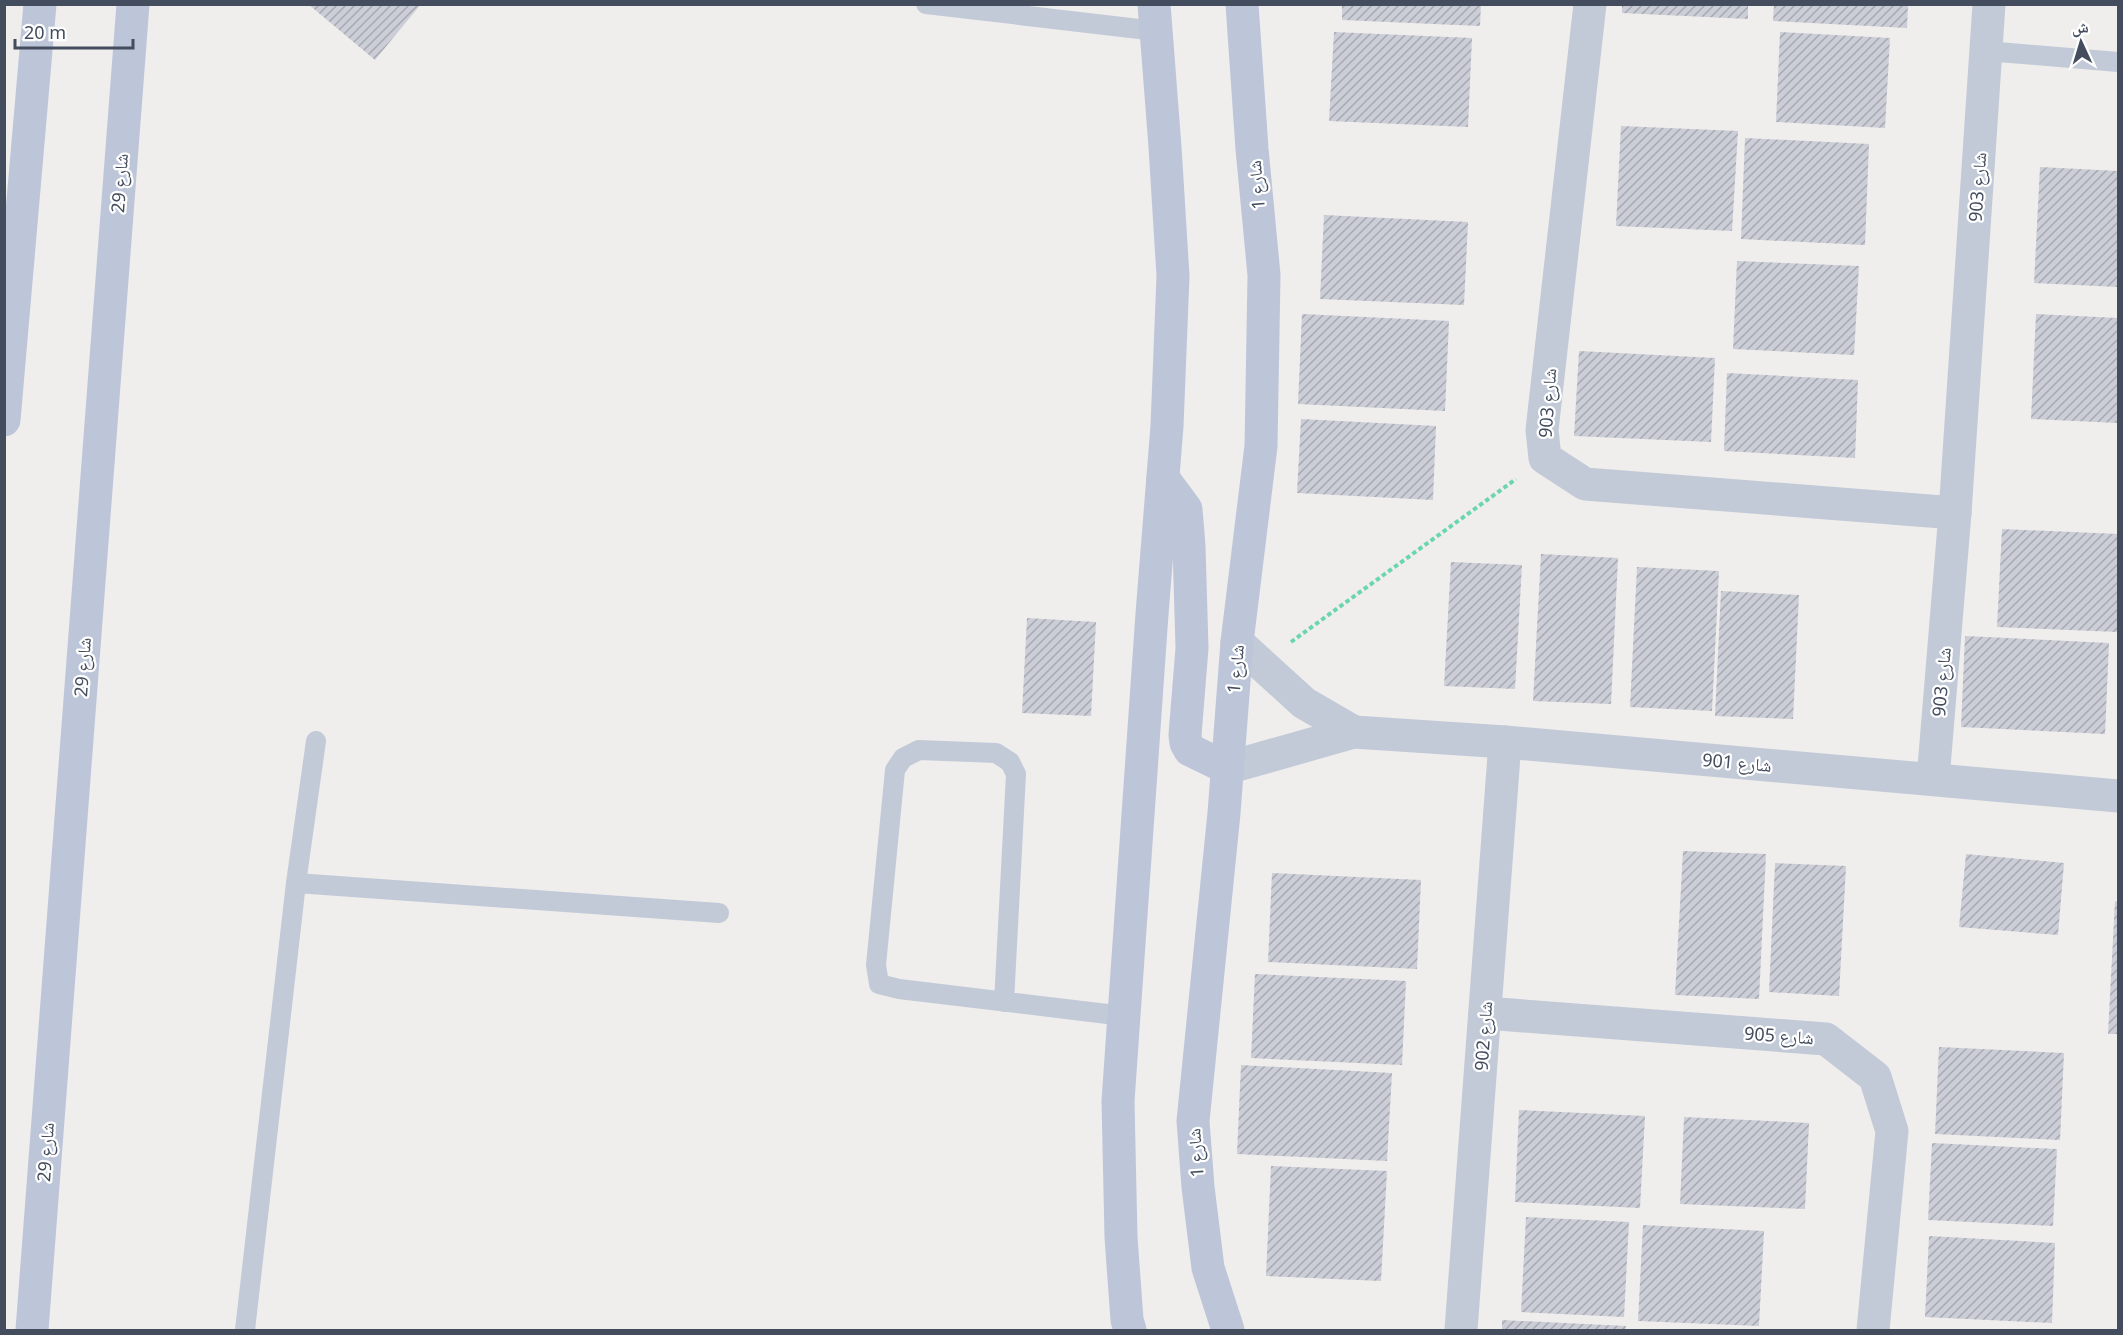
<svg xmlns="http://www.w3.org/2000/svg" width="2123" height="1335" font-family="'Noto Sans','Noto Naskh Arabic',sans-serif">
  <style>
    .building { fill: url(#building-hatch) }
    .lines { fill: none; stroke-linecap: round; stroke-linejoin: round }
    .path { stroke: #69d6b1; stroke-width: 4; stroke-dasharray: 4.5 3; stroke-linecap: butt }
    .lane { stroke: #c2cad7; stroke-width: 20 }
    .street { stroke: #c2cad7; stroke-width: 33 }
    .secondary { stroke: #bdc6d9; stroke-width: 33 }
    .labels { text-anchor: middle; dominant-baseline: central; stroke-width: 4.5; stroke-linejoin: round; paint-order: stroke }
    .street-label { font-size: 18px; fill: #434d5d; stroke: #fff }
  </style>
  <defs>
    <pattern id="building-hatch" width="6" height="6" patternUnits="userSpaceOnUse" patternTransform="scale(1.5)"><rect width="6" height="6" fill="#cbced6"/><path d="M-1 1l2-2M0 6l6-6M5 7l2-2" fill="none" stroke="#a6a9b1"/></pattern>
  </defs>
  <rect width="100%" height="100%" fill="#f0eded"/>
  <g class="building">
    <polygon points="308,4 421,4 375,60"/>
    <polygon points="1342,4 1481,4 1480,26 1342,20"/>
    <polygon points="1622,4 1748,4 1748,19 1622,13"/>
    <polygon points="1774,4 1908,4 1907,28 1773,21"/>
    <polygon points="1334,32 1472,38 1468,127 1329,121"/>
    <polygon points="1780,32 1890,38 1885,128 1776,122"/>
    <polygon points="1621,126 1738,131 1732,231 1616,226"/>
    <polygon points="1745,138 1869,144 1865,245 1741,239"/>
    <polygon points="2040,167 2118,171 2118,287 2034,283"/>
    <polygon points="1324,215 1468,222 1464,305 1320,299"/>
    <polygon points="1737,261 1859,266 1854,355 1733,349"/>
    <polygon points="1302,314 1449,321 1445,411 1298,404"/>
    <polygon points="2036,314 2118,318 2118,423 2031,419"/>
    <polygon points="1579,351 1715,358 1711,442 1574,436"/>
    <polygon points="1727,373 1858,380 1855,458 1724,451"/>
    <polygon points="1301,419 1436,426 1433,500 1297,493"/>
    <polygon points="2002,529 2118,534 2118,632 1997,627"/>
    <polygon points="1541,554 1618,558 1611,704 1533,701"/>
    <polygon points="1451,562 1522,565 1515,689 1444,686"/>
    <polygon points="1637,567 1719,571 1712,711 1630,707"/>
    <polygon points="1721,591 1799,595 1793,719 1715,716"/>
    <polygon points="1027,618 1096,622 1091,716 1022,713"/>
    <polygon points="1965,636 2109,643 2105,734 1961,727"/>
    <polygon points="1683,851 1766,854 1759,999 1675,995"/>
    <polygon points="1966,854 2064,863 2058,935 1959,927"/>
    <polygon points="1775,863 1846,866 1839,996 1769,992"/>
    <polygon points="1272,873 1421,880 1417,969 1268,962"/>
    <polygon points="2115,901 2118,902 2118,1034 2108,1034"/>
    <polygon points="1255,974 1406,981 1402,1065 1251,1058"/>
    <polygon points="1939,1047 2064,1053 2060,1140 1935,1134"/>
    <polygon points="1241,1065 1392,1073 1387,1161 1237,1154"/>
    <polygon points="1519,1110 1645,1116 1640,1208 1515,1202"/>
    <polygon points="1684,1117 1809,1123 1805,1209 1680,1204"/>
    <polygon points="1932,1143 2057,1149 2053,1226 1928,1220"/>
    <polygon points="1271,1166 1387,1171 1381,1281 1266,1276"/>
    <polygon points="1526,1217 1629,1222 1624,1317 1521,1312"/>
    <polygon points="1643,1225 1764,1231 1759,1326 1638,1321"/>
    <polygon points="1929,1236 2055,1243 2052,1323 1925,1317"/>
    <polygon points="1502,1320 1626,1326 1625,1330 1502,1330"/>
  </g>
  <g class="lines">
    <polyline class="path" points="1291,642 1516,479"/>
    <g class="lane">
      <polyline points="926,4 1156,31"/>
      <polyline points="1986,51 2118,62"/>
      <polyline points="296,883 719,913"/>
      <polyline points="1004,1002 1016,774 1010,762 996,753 919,750 903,758 895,770 876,965 879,984 899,989 1124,1016"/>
      <polyline points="245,1330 296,883 316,741"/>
    </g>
    <g class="street">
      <polyline points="1590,4 1542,430 1545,458 1585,484 1955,513"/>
      <polyline points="1237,642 1304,703 1354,732"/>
      <polyline points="1227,768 1354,732 1505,742 2118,796"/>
      <polyline points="1933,779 1955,513 1989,4"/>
      <polyline points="1485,1013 1826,1039 1875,1077 1892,1131 1873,1330"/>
      <polyline points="1461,1330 1505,742"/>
    </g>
    <g class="secondary">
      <polyline points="4,420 40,4"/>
      <polyline points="1163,478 1186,509 1189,546 1192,648 1185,735 1186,743 1190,750 1227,768"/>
      <polyline points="32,1330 133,4"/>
      <polyline points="1130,1330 1127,1320 1121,1237 1118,1101 1152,614 1167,426 1173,276 1165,147 1154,4"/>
      <polyline points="1228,1330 1208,1268 1198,1187 1193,1121 1224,813 1237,642 1261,446 1264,275 1252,149 1242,4"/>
    </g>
  </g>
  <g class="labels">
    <g class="street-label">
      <text transform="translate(119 183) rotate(-86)">شارع 29</text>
      <text transform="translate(1256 185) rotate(-95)">شارع 1</text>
      <text transform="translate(1977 187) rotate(-86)">شارع 903</text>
      <text transform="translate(1547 403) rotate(-86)">شارع 903</text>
      <text transform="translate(82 667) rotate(-86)">شارع 29</text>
      <text transform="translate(1235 669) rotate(-85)">شارع 1</text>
      <text transform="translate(1941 682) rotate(-85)">شارع 903</text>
      <text transform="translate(1737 762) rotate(5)">شارع 901</text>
      <text transform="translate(1779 1035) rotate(4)">شارع 905</text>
      <text transform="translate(1483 1036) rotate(-86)">شارع 902</text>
      <text transform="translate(45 1152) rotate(-86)">شارع 29</text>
      <text transform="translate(1195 1153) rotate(-94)">شارع 1</text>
    </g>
  </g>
  <rect width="2123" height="1335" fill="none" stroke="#434d5d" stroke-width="12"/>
  <g transform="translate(2081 42) rotate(356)" stroke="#ffffff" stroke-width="4.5" paint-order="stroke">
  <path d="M0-4.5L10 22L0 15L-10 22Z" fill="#434d5d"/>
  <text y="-9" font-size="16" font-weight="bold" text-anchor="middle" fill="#434d5d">ش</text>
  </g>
  <path d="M15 39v9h118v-9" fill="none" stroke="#434d5d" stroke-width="3"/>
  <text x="24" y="39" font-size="18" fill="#434d5d" stroke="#ffffff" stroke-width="4.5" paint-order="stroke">20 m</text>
</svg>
